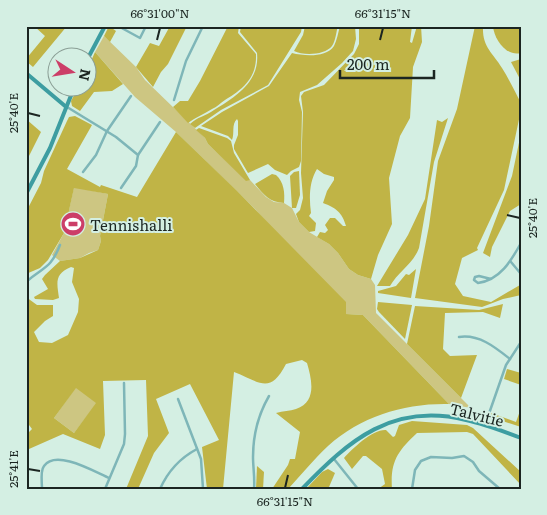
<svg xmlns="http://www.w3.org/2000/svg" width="547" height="515" font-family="Literata,serif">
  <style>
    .green { fill: #cdc682 }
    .forest { fill: #c0b446; fill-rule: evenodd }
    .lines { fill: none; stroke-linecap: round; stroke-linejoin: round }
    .street { stroke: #7eb6b8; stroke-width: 2.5 }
    .secondary { stroke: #3d9da1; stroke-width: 4 }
    .ticks { fill: none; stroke: #1b2521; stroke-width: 2 }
    .labels { text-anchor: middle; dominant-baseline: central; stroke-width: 4; stroke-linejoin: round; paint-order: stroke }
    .poi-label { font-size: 15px; fill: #1b2521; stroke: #d4efe3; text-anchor: start }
    .street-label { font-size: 15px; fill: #1b2521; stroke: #d4efe3 }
    .neatline { fill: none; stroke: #1b2521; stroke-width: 2 }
    .ticks-label { font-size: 12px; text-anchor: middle; fill: #1b2521 }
  </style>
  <rect width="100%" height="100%" fill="#d4efe3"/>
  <g class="green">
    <polygon points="104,36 136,67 145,80 205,138 208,144 246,180 250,180 266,197 274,202 284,203 292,208 299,222 309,232 329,244 338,253 349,269 358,275 371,279 375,285 376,313 471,408 449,404 363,315 346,314 255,209 176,132 135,97 95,52"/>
    <polygon points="74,187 108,194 100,236 101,241 98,250 89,253 80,258 60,261 52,255 64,233"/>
    <polygon points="76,387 97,403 74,433 54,418"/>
  </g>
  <g class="forest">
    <polygon points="34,26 67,26 33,67 26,61 26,59 45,36"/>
    <polygon points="109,26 116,31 110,42 104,36"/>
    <polygon points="170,26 187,26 168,64 161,72 153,87 136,67 150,43 159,46"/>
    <path d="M228 26H239L238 33 256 54C257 78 243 89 225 100 220 103 217 107 212 109 204 114 196 117 188 123L173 107 180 101H188L200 81Z"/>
    <path d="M241 26H302L301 32 268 85 221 110 195 128 190 124C197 117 206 116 214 110 235 97 260 82 257 53L240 32Z"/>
    <path d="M305 26H338C336 32 336 40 332 46 325 55 304 56 294 51L303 35Z"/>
    <path d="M340 26H355L356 39 353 51 342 63 317 85 300 92 299 100 302 112 301 161 299 167 291 171 287 175 275 170 268 164 248 173 234 149V145L238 135V121L237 119C231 125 235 133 232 140L228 136 201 126 222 112 269 86 292 53C304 56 326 58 334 46 337 40 338 33 340 26Z"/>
    <path d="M359 26H412L410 42 412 43 417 26H421L422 42 413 67 410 118 400 136 389 178 392 224 378 255 371 279 358 275 349 269 338 253 329 244 317 237 320 232 325 233 328 230 325 225 330 218H335L343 226H346C342 212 336 208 323 203L327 191 334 180V177L324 174 317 169C309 182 309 198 311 213L309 216 316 223 315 231 309 232 299 222 296 214 300 210 303 198 301 173 303 112 301 96 304 92 324 85 354 54 359 44Z"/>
    <path d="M475 26H483C482 47 492 52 502 68 509 79 515 92 521 103V110L504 190 477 248 478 250 462 258 455 284 463 296 491 302 520 285 521 295 503 299 482 307 415 298 429 226 438 161 457 109Z"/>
    <path d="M493 26H521V53C506 57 494 39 493 26Z"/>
    <polygon points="95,52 123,84 112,91 94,92 80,111 72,106 71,101 78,88 88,88 88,68"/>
    <polygon points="521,59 521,81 511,62"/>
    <path d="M75 116 92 125 67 169 100 187 101 185 137 197 176 132 236 190 346 302V314L363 315 449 404C405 403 361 416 328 446 314 459 301 475 288 489H272L288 465 290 459H295L300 432 276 413C283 411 290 411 296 409 317 402 312 380 307 363L302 360 286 364C270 395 260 382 234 372L223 489H207L202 447 219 440 190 384 156 399 169 433 154 453 138 489H126L148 436 146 380 103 381 105 435 100 449 63 434 29 449 26 489V435L32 429 26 421V297L37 305H53V316L45 321 34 332 39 342 52 343 68 335 78 312 79 299 72 282 74 268 71 267C54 274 57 283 59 298L53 300 35 299 34 297 48 289 42 279 45 275 60 261 80 258 98 250 101 241 100 236 108 194 74 188 64 233 48 260 40 268 26 274 27 210 41 183 44 171 67 121 69 117ZM76 388 96 403 74 433 54 418Z"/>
    <path d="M448 118 434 162 419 248C413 264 398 272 390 286H377L408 235 425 199 437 120 442 122Z"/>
    <polygon points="26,119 41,132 26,162"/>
    <polygon points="199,128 227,138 231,141 234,153 250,180 246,181 208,144 205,138 196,130"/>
    <polygon points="521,133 521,204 510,211 492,247 490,257 483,253 512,176"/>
    <polygon points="299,171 300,195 296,208 292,208 290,176 294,172"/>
    <path d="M272 174 276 175C284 182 285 193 284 203 269 202 264 195 255 184Z"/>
    <polygon points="416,269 411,298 378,293 378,291 396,286 406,274 409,275"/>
    <polygon points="378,302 412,305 405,339 379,312 377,309"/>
    <polygon points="503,304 500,318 483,312 445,313 443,349 450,356 477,355 461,398 407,344 415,306 479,310"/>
    <polygon points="507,369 521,373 521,385 504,379"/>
    <polygon points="521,408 521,427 490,417 491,413 516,422"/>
    <path d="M412 421 467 425 473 428 521 472V485L473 434 467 432 417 433C398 451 390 461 392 489H378L385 484 382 469 366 456H363L352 469 344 458C353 448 373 429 386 430L393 437 395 436 399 425Z"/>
    <polygon points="257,466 264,472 263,489 256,489"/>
    <polygon points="328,469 335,473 329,487 327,489 306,489 322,472"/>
  </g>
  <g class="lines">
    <g class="street">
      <polyline points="118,26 140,38 146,26"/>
      <polyline points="174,100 186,61 203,26"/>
      <polyline points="67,107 116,137 138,155 136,166 121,188"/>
      <polyline points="138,155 160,122"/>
      <polyline points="83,172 96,155 107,131 131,96"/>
      <polyline points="511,262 521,274"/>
      <path d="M491 279 479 276 475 277 474 280 478 283C500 280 511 261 521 243"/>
      <path d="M26 282C44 266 50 270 60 245"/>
      <path d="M459 337C479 334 495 347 510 359"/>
      <polyline points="178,399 201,459 203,489"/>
      <polyline points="485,425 506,365 521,342"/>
      <polyline points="334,459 358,489"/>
      <path d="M42 489C42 482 40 471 44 466 56 449 95 472 109 478"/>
      <polyline points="105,489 124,444 125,434 124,383"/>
      <path d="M160 489C168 471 180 458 197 449"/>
      <path d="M254 489C255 478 253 467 253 457 253 434 258 415 269 396"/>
      <polyline points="412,489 415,470 421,461 431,457 452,458 464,456 473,462 479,471 500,489"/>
    </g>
    <g class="secondary">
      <polyline points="88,58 105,26"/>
      <polyline points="26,73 65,106"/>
      <polyline points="26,194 50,148 74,88"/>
      <path d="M302 489C349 440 393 402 466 420 485 424 503 431 521 438"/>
    </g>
  </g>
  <path class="ticks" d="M157 40 160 28M380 40 383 28M28 113 40 116M507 215 520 218M28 469 40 471M285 488 288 475"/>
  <defs>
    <symbol id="stadium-disc" viewBox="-11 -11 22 22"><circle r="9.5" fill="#cc3e68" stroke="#d4efe3"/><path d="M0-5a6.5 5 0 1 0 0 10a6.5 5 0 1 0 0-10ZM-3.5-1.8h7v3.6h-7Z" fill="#fff"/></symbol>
  </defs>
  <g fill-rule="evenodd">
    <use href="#stadium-disc" x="59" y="210" width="28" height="28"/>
  </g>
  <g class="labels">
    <g class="poi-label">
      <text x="90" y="224">Tennishalli</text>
    </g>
    <g class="street-label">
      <text transform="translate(477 414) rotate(14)">Talvitie</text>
    </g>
  </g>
  <rect width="547" height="515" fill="none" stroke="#d4efe3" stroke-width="55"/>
  <g transform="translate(72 72) rotate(102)"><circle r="24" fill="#d4efe3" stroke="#8a9e95"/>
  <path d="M0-4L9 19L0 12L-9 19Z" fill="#cc3e68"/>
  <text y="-8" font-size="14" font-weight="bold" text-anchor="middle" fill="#1b2521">N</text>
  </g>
  <path d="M340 70v8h94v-8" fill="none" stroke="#1b2521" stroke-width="2.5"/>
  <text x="347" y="70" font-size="15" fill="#1b2521" stroke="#d4efe3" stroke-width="4" paint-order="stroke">200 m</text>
  <rect x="28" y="28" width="492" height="460" class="neatline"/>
  <g class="ticks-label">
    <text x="160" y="18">66°31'00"N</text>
    <text x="383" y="18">66°31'15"N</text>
    <text transform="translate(14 113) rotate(-90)" y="4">25°40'E</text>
    <text transform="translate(533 218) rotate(-90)" y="4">25°40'E</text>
    <text transform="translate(14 469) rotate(-90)" y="4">25°41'E</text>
    <text x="285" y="506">66°31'15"N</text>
  </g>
</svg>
